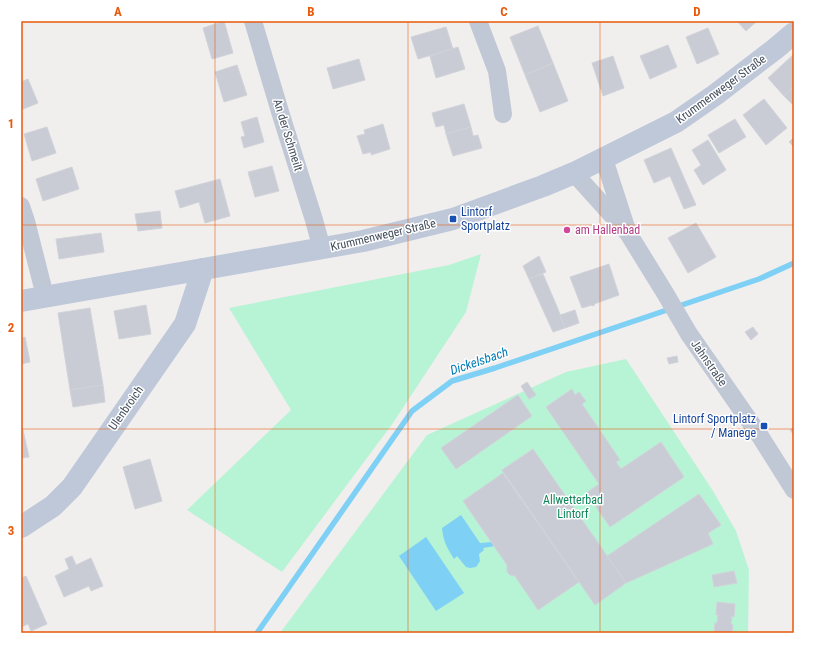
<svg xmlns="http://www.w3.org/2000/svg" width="815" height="654" font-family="'Roboto Condensed',sans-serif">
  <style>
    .green { fill: #b7f4d5 }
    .water { fill: #7fd0f5 }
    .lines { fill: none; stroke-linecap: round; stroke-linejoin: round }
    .stream { stroke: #7fd0f5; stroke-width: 5.5 }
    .building { fill: #c9ccd4; stroke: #d1d3da }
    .minor { stroke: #c0c8d5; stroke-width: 18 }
    .secondary { stroke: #bec8d9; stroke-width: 22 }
    .grid { fill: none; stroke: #e8590c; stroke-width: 1; stroke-opacity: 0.55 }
    .transit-dot { fill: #1a4fb4; stroke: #fff; stroke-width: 1.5 }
    .hotel-dot { fill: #d1479c; stroke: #fff; stroke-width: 1.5 }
    .labels { text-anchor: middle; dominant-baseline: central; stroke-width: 3; stroke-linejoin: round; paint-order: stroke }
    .street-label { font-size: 12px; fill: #444f5d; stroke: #fff }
    .transit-label { font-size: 12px; fill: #164399; stroke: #fff; text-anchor: start }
    .hotel-label { font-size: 12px; fill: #b23c85; stroke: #fff; text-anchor: start }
    .park-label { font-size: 12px; fill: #0d8757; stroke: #fff }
    .water-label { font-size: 13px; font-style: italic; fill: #007cb5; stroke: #fff }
    .neatline { fill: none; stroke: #e8590c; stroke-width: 1.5 }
    .grid-label { font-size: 13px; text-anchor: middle; font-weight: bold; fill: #e8590c }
  </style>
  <rect width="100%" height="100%" fill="#f1eeee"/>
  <g class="green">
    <polygon points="481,254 466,312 393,423 282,572 187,510 291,410 229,308 449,265"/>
    <polygon points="626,359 713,491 736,531 749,570 748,633 280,633 427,435 566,372"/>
  </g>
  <g class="water">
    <path d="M461 515 480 543 492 542 495 546 483 548 484 550 479 554 480 561 476 567 470 568 466 567 457 556 454 559C447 548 443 541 442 528Z"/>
    <polygon points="426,537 464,593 436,611 399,556"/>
  </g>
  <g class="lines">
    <polyline class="stream" points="257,633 412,411 452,381 495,368 759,279 794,263"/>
  </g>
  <g class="building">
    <polygon points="224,21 233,53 212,59 203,28"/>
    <polygon points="737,21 757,21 746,31"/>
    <polygon points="538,26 553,63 525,75 510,37"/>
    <polygon points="446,27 453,49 418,59 411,37"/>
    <polygon points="708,28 719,54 697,64 686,37"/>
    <polygon points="668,45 677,67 650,79 640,56"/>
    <polygon points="458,47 465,69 436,78 430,56"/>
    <polygon points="794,54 794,87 784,96 768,78"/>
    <polygon points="613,56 624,88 603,96 592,63"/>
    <polygon points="359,59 365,80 333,89 327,68"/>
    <polygon points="553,63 568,101 540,112 525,75"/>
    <polygon points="237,65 247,95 224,102 215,72"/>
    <polygon points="28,79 38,103 21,110 21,82"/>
    <polygon points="794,87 794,106 784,96"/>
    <polygon points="764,99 787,128 766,145 743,115"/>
    <polygon points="464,104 471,127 446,134 444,125 436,127 432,113"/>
    <polygon points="257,117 264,142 244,148 241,137 245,136 241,122"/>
    <polygon points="735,119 746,137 719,153 708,135"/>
    <polygon points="383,124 390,149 371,155 371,152 363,154 357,136 365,134 364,130"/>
    <polygon points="47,127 56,153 32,161 24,134"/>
    <polygon points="471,127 473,136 478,135 482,148 453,156 446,134"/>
    <polygon points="794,137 794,147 789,142"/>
    <polygon points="708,140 726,170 703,185 694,170 701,165 692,150"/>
    <polygon points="671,148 696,205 684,209 670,176 654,183 644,160"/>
    <polygon points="272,166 279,191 255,197 248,172"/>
    <polygon points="72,167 79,189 43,201 36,179"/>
    <polygon points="220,179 230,216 205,223 199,202 180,208 175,191"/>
    <polygon points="160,211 162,228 138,231 135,214"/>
    <polygon points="696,223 716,257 688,273 668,238"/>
    <polygon points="101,233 104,252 59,259 56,239"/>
    <polygon points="539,256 546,272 529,279 523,266"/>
    <polygon points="609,264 619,295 594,304 595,305 592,306 592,305 582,308 570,277"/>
    <polygon points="543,274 558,309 565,328 553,332 529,279"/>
    <polygon points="146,305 151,334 119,339 114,311"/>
    <polygon points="90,308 103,385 70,390 58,313"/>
    <polygon points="575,310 579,323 565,328 560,315"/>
    <polygon points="753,327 758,334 751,340 745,332"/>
    <polygon points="25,337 30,362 21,364 21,338"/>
    <polygon points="677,356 678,362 669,364 667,358"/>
    <polygon points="527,382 536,395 529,399 521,386"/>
    <polygon points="103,385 105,402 73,407 70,390"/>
    <polygon points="572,389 575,395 579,392 586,401 582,404 620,460 616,462 621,469 661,442 684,477 610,527 586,493 599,484 546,407"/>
    <polygon points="518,395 532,416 456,469 441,448"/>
    <polygon points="794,427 794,435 790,430"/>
    <polygon points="21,430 23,430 29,457 21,458"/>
    <polygon points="533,449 626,583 595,605 502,470"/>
    <polygon points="150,459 162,501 135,509 123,467"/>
    <polygon points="503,473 579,582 538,610 515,576 510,575 507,572 507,565 463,501"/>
    <polygon points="699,494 721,525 708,533 713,544 626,583 607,556"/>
    <polygon points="72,556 76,565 91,558 103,586 91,591 89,586 64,597 55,576 69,569 65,559"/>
    <polygon points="734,571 737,583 714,587 712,575"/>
    <polygon points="26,576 47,624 31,631 28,624 21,627 21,578"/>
    <polygon points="717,602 735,604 734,617 732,616 731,624 733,625 732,633 714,633 715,623 717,623 718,615 716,615"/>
  </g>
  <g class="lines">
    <g class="minor">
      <polyline points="253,21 281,115 314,220 322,249"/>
      <polyline points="478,21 497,71 503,114"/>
      <polyline points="604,159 626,227"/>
      <polyline points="574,173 628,233 665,293 689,334 760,436 794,490"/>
      <polyline points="21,206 26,221 45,296"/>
    </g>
    <g class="secondary">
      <polyline points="21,301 363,241 453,219 543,186 574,173 676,122 715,95 775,49 794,33"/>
      <polyline points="21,527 53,506 72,487 185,324 203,269"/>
    </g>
  </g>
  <path class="grid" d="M215 21V633M408 21V633M600 21V633M21 225H794M21 429H794"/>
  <g class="transit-dot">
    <rect x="449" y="215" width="8" height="8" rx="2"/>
    <rect x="760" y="422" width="8" height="8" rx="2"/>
  </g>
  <circle class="hotel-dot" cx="567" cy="230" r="4"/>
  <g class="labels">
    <g class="street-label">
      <text transform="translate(721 89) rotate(-36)">Krummenweger Straße</text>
      <text transform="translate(288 135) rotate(73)">An der Schmeilt</text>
      <text transform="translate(383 235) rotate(-13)">Krummenweger Straße</text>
      <text transform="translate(709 363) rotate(55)">Jahnstraße</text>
      <text transform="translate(126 408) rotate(-55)">Ulenbroich</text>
    </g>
    <g class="transit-label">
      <text x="461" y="212">Lintorf<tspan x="461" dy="14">Sportplatz</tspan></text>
      <text x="756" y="419" text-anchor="end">Lintorf Sportplatz<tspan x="756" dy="14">/ Manege</tspan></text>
    </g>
    <g class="hotel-label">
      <text x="575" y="230">am Hallenbad</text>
    </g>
    <g class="park-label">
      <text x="573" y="500">Allwetterbad<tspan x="573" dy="14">Lintorf</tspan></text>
    </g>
    <g class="water-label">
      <text transform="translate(479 361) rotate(-19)">Dickelsbach</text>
    </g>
  </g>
  <rect width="815" height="654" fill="none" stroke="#ffffff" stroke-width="44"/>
  <rect x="22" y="22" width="771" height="610" class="neatline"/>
  <g class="grid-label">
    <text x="118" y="16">A</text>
    <text x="311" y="16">B</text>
    <text x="504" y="16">C</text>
    <text x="697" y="16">D</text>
    <text x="11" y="128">1</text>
    <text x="11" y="332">2</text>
    <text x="11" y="535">3</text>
  </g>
</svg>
